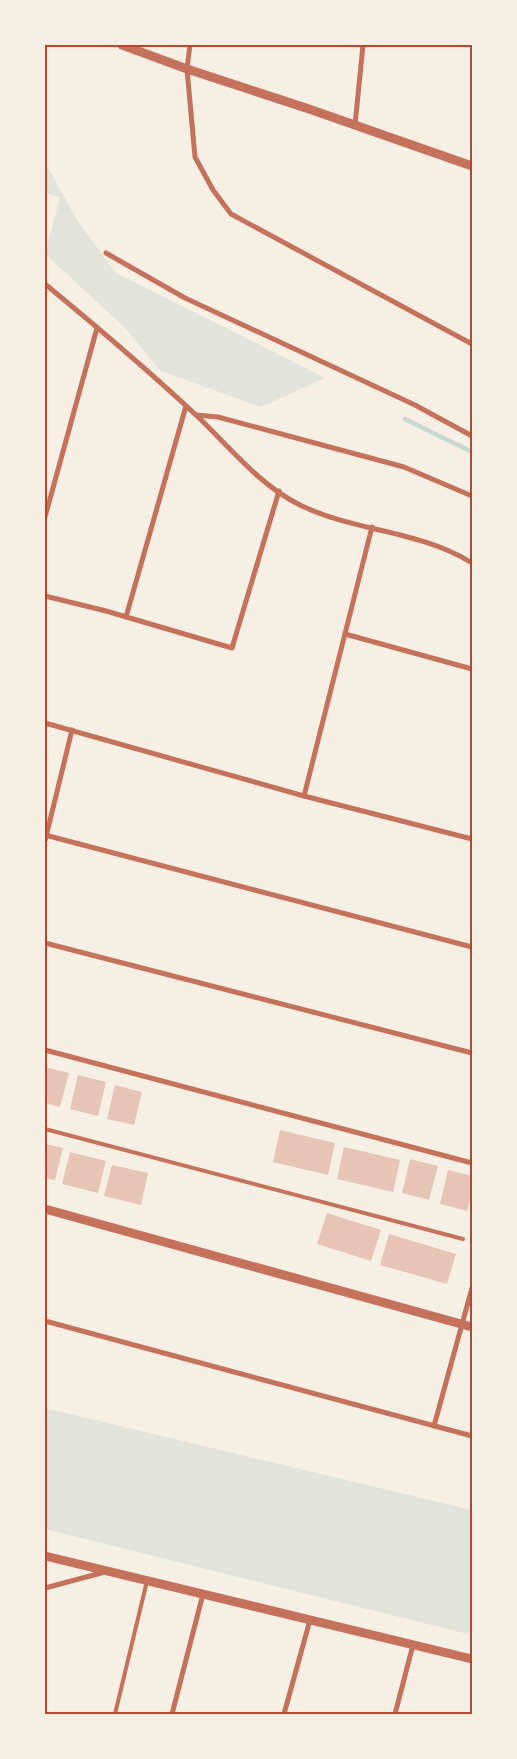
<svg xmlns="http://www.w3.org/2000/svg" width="517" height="1759" font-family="Montserrat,sans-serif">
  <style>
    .green { fill: #e2e4dc }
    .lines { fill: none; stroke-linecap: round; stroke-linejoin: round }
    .stream { stroke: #c9d6d2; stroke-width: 4.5 }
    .building { fill: #e6c5b7 }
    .service { stroke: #c5725c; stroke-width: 4 }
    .minor { stroke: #c5725c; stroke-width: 5 }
    .tertiary { stroke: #c5725c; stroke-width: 9 }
    .neatline { fill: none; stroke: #b5482f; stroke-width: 2 }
  </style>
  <rect width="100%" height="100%" fill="#f6efe4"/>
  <g class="green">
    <polygon points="45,162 77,220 116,273 325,378 261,407 161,371 123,326 45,254 60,197 45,193"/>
    <polygon points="45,1408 472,1510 472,1635 45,1529"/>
  </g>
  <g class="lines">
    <polyline class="stream" points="405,419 472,452"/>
  </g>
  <g class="building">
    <polygon points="45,1067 69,1073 60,1107 45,1103"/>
    <polygon points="78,1075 106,1082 98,1116 70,1109"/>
    <polygon points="115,1085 142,1092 134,1125 107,1119"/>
    <polygon points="280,1130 335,1143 328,1175 273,1162"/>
    <polygon points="45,1144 63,1148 55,1180 45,1178"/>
    <polygon points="344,1147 400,1160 393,1192 337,1179"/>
    <polygon points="70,1152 106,1161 98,1193 62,1184"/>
    <polygon points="410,1159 438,1166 429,1200 402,1193"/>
    <polygon points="112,1165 148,1173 141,1205 104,1196"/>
    <polygon points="448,1170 472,1176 472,1191 467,1211 440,1204"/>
    <polygon points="327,1213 381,1230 371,1261 317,1244"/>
    <polygon points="389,1234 456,1254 447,1284 380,1265"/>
  </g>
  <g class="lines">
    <g class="service">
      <polyline points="45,1129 463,1239"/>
      <polyline points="115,1714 147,1581"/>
    </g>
    <g class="minor">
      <polyline points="190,45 187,69 195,157 213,190 231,214 472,344"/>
      <polyline points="355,125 363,45"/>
      <polyline points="106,253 185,298 415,405 472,436"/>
      <path d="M45 284C96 326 148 370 197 416 229 446 259 485 300 505 355 532 419 530 472 563"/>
      <polyline points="196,415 218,417 404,467 472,496"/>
      <polyline points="45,517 97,328"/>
      <polyline points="45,596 106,611 232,648 279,491"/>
      <polyline points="126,617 186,406"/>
      <polyline points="345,634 472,669"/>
      <polyline points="45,723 304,796 472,839"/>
      <polyline points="304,796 372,527"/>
      <polyline points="45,835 472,947"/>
      <polyline points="45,841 72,730"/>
      <polyline points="45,943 472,1053"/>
      <polyline points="45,1050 472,1163"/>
      <polyline points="45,1321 472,1436"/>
      <polyline points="434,1426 472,1288"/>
      <polyline points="45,1588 105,1572"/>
      <polyline points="172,1714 203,1594"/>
      <polyline points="284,1714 310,1620"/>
      <polyline points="395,1714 413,1645"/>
    </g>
    <g class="tertiary">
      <polyline points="122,45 187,69 309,109 472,166"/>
      <polyline points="45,1209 472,1327"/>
      <polyline points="45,1556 472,1659"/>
    </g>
  </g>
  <rect width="517" height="1759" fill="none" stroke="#f6efe4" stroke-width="92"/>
  <rect x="46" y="46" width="425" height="1667" class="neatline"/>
</svg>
